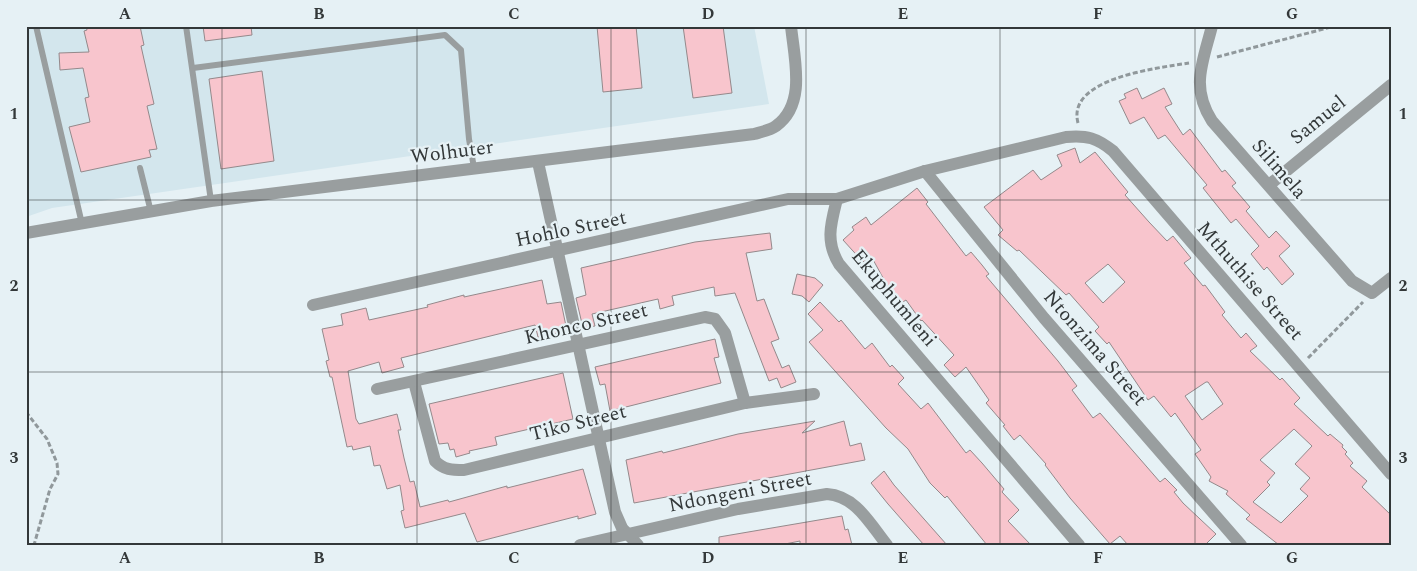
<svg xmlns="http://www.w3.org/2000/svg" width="1417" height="571" font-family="Spectral,serif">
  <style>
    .built { fill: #d3e6ed }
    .building { fill: #f8c5cd; stroke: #94898b; fill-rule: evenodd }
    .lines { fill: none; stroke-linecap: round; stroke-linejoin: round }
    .path { stroke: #90989b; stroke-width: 3; stroke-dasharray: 5 2.5; stroke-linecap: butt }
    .lane { stroke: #999e9f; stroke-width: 6 }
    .street { stroke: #999e9f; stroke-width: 12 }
    .grid { fill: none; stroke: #333839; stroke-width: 1; stroke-opacity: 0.55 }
    .labels { text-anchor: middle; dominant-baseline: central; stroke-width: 4.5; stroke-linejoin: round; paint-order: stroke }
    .street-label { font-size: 20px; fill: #333839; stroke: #e6f1f5 }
    .neatline { fill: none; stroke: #333839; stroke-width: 2 }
    .grid-label { font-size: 16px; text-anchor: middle; font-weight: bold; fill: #333839 }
  </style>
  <rect width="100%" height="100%" fill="#e6f1f5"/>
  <polygon class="built" points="26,26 754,26 769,104 52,208 26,217"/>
  <g class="building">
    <polygon points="86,26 140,26 144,45 141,46 154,104 147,106 157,149 149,150 151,157 81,172 69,127 90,122 85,98 89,97 83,68 60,70 59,53 89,52 84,31 87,30"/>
    <polygon points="203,26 251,26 252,35 205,41"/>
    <polygon points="597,26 636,26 642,88 603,92"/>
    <polygon points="683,26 723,26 732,93 693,98"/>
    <polygon points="262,71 274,161 221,169 209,79"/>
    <polygon points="1137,88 1142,99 1164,88 1172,104 1165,107 1183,135 1190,129 1222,172 1225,170 1236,183 1232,186 1250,207 1246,211 1269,238 1276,231 1290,246 1279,256 1294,274 1282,285 1267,267 1264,270 1251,254 1259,246 1236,219 1231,223 1203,188 1207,185 1165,135 1158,139 1144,117 1130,124 1119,101 1126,98 1124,94"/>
    <path d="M1075 148 1080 163 1095 152 1128 192 1125 195 1149 222 1167 241 1173 236 1191 258 1184 263 1203 286 1205 285 1225 312 1222 315 1241 338 1246 333 1257 346 1250 351 1280 380 1282 378 1300 398 1294 404 1328 436 1330 434 1343 445 1342 447 1347 452 1345 454 1353 463 1350 466 1367 481 1362 487 1391 515V545H1279L1246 519 1250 515 1226 494 1228 491 1209 481 1211 477 1195 454 1201 450 1175 413 1171 417 1154 396 1148 400 1109 342 1107 344 1095 331 1099 327 1069 293 1066 295 1019 250 1017 251 998 235 1003 230 984 207 1033 170 1041 180 1062 166 1057 155ZM1108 264 1125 282 1103 303 1085 283ZM1206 382H1208L1223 404 1202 420 1185 396ZM1294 429 1312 446 1295 464 1310 478 1300 489 1308 496 1281 523 1253 502 1270 485 1267 482 1275 473 1260 460Z"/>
    <polygon points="917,188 928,202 926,204 966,256 971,252 982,265 989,274 986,276 1058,361 1077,386 1072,390 1093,418 1100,413 1160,482 1165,478 1177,490 1174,492 1183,503 1216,534 1205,545 1128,545 1120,536 1110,544 1070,498 1045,465 1046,464 1020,435 1014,440 1003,426 1005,425 986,403 989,400 966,367 955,377 944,365 954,355 922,320 921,321 906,300 898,305 871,256 863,262 843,240 854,230 852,227 866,217 871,225"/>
    <polygon points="770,233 772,249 746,253 757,301 764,299 779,339 771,342 782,368 789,365 796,382 781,388 777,378 769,381 735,293 715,296 714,287 672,296 674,305 660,309 658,299 592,314 595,326 583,328 576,298 586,295 581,268 695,242"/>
    <polygon points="797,274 815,278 823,285 809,302 802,296 792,294"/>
    <polygon points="542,280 547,304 561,302 567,331 538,337 535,325 401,358 404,367 382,373 379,362 348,371 356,419 359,424 397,414 401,430 398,430 404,458 410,482 414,481 420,507 448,500 449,502 507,486 507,488 583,469 596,514 578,519 578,516 477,542 465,513 405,528 401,511 404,510 400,485 387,489 380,465 374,466 370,446 353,450 352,446 347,447 332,377 330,377 326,361 329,360 322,329 343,325 341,314 366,308 369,320 428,307 427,305 464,295 464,297"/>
    <polygon points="820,302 839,322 841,320 865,349 872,343 890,367 892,365 904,378 898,384 921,409 928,403 966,453 970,450 982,463 1004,489 1002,492 1019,510 1008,521 1031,545 987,545 947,496 945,498 930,483 908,449 886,428 809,342 823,330 808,314"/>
    <polygon points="715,339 719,357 714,358 721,383 610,411 605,384 600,385 595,367"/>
    <polygon points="563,373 573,419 495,437 497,445 469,451 470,453 456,457 454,449 450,450 448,443 439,444 429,404"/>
    <polygon points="815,421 802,433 844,421 850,446 861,443 865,460 634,503 626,460 662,451 663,453 738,434"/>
    <polygon points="884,471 894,485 947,545 924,545 888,504 871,483"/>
    <polygon points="842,516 845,530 848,529 852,545 800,545 800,541 780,545 719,545 719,537"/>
  </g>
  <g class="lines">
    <g class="path">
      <polyline points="1217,57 1335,26"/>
      <path d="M1078 123C1066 78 1158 68 1189 63"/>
      <polyline points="1308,358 1363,302"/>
      <polyline points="26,412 47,439 57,463 58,474 50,489 34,545"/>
    </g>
    <g class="lane">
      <polyline points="36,26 82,224"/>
      <polyline points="186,26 211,201"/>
      <polyline points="193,68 445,35 461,50 469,139 474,168"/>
      <polyline points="140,168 151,212"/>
    </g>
    <g class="street">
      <path d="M1212 26C1203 62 1190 87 1212 121L1352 281 1372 293 1391 278"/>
      <polyline points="538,162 615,512 622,528 638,545"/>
      <polyline points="925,171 1044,318 1241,545"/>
      <polyline points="1269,185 1391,85"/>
      <path d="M26 233 211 201 754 134C761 132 771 130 776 126 807 104 794 58 791 26"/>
      <polyline points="313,305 788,199 837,199"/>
      <path d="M414 382 435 461C444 470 452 470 464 470L745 403 814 394"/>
      <polyline points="377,389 705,317 715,319 725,333 745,403"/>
      <path d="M580 545 738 509 827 494C856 496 870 524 887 545"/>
      <path d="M1079 545 839 264C825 241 831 223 837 199L925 171 1066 137C1087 135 1097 138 1113 151L1391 474"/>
    </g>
  </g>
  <path class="grid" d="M222 26V545M417 26V545M611 26V545M806 26V545M1000 26V545M1195 26V545M26 200H1391M26 372H1391"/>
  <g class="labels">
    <g class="street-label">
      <text transform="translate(1318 120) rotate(-39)">Samuel</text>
      <text transform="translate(452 152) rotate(-7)">Wolhuter</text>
      <text transform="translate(1279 169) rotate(49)">Silimela</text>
      <text transform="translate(571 229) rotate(-12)">Hohlo Street</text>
      <text transform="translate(1250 281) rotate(49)">Mthuthise Street</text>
      <text transform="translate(894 298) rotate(50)">Ekuphumleni</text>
      <text transform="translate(586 324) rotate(-13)">Khonco Street</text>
      <text transform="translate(1095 348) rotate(49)">Ntonzima Street</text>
      <text transform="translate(578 423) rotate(-14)">Tiko Street</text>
      <text transform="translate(740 492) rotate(-11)">Ndongeni Street</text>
    </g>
  </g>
  <rect width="1417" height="571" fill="none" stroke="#e6f1f5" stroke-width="55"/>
  <rect x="28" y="28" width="1362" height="516" class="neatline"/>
  <g class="grid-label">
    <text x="125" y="19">A</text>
    <text x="319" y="19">B</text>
    <text x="514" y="19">C</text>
    <text x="708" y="19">D</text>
    <text x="903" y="19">E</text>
    <text x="1098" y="19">F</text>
    <text x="1292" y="19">G</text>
    <text x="14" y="119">1</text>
    <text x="1403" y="119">1</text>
    <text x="14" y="291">2</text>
    <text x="1403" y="291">2</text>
    <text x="14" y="463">3</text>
    <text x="1403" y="463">3</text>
    <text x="125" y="563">A</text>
    <text x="319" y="563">B</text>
    <text x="514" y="563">C</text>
    <text x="708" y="563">D</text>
    <text x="903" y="563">E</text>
    <text x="1098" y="563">F</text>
    <text x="1292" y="563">G</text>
  </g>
</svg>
